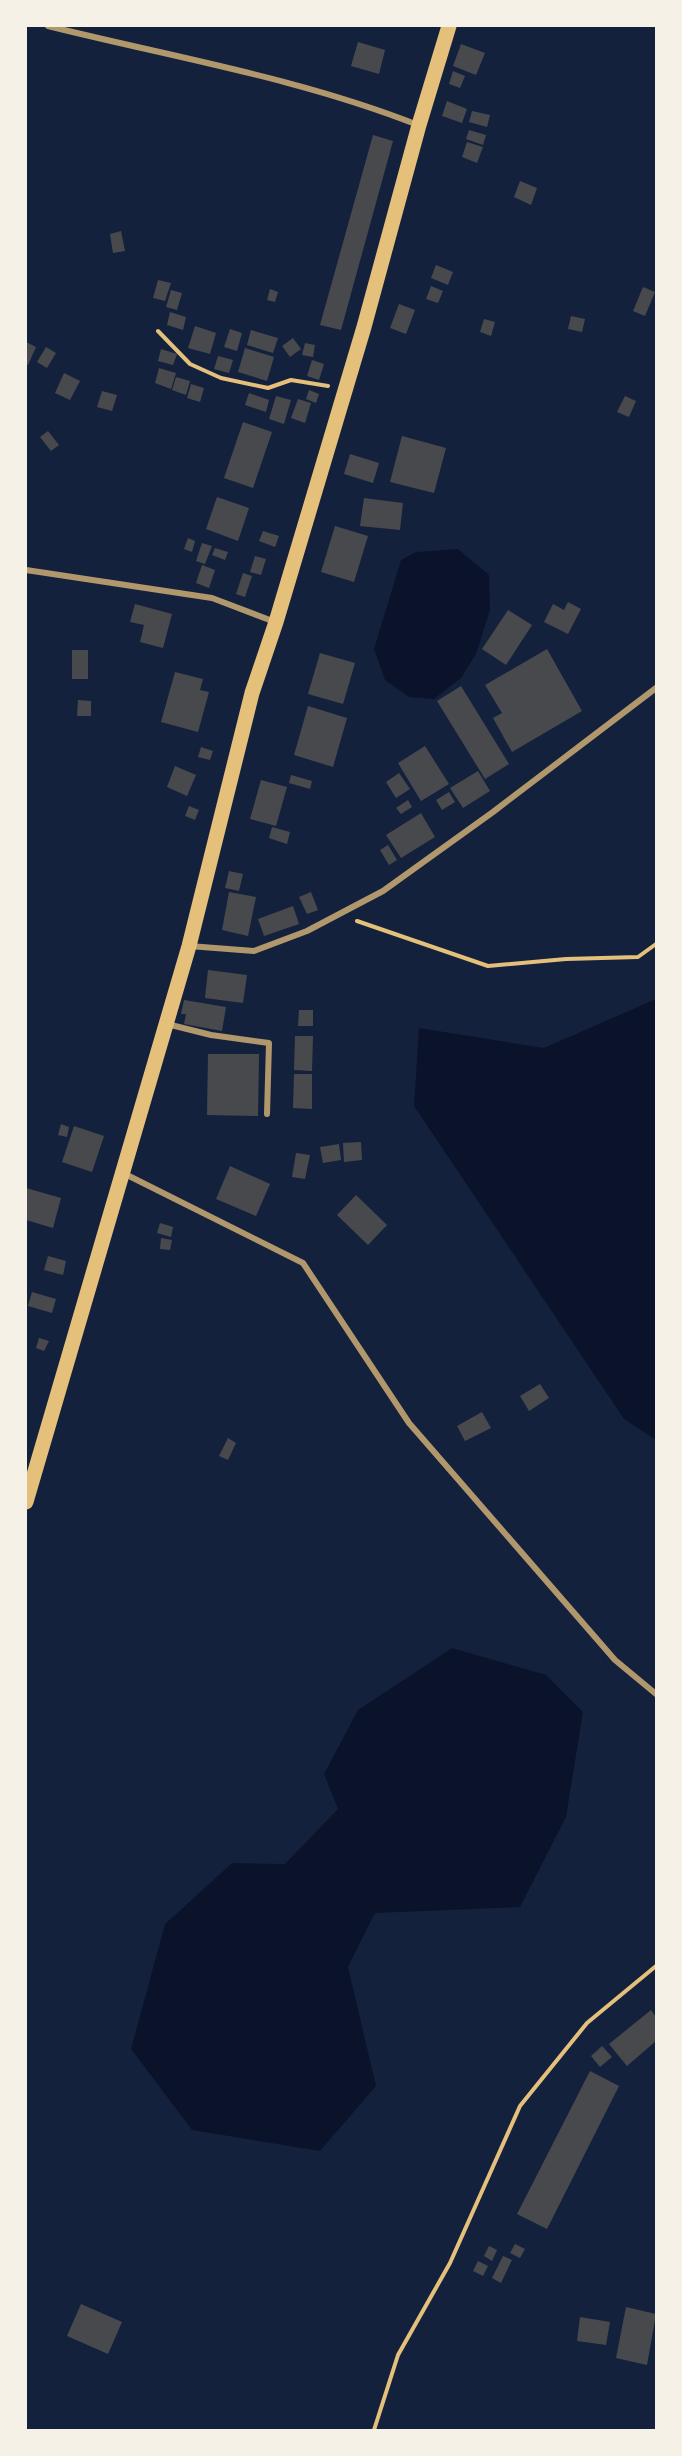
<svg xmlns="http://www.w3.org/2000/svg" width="682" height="2456" font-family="Overpass,sans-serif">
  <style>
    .water { fill: #0b132b }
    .building { fill: #48494c }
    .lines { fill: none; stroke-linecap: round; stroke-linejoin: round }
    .path { stroke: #e5c07b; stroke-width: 4 }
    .minor { stroke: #b1986c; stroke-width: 6 }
    .primary { stroke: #e5c07b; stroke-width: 15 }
  </style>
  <rect width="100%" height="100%" fill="#14213d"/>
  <g class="water">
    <polygon points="458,549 489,575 490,610 476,654 461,678 434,699 409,697 385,680 374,649 401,560 416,552"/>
    <polygon points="656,999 656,1440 624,1419 414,1106 419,1028 544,1048"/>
    <polygon points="452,1648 546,1675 583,1712 566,1817 520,1907 375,1913 348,1967 376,2086 320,2151 192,2130 131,2049 165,1924 232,1863 285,1864 338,1809 324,1774 358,1710"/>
  </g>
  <g class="building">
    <polygon points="358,42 385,50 379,74 351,66"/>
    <polygon points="461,44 485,53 476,75 453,66"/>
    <polygon points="453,71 465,76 460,88 449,84"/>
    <polygon points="447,101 467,109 462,123 442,116"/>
    <polygon points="472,111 490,115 487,127 469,122"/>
    <polygon points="469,130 486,135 483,145 466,139"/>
    <polygon points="373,135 393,141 341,330 320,325"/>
    <polygon points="467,142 483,147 477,163 462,157"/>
    <polygon points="520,181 537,188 531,205 514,197"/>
    <polygon points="121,231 125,251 113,253 110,234"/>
    <polygon points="436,265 453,272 448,285 431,278"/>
    <polygon points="158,280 171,283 165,301 153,298"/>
    <polygon points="431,286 443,291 438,303 426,299"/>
    <polygon points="643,287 655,292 645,316 633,311"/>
    <polygon points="270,289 278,292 275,302 267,300"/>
    <polygon points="171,290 182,293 177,310 166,307"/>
    <polygon points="399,304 415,310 406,334 390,328"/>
    <polygon points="170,312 186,317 183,330 167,325"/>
    <polygon points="571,316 585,319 582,332 568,329"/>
    <polygon points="484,319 495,322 491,336 480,332"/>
    <polygon points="195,326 216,333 210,354 188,348"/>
    <polygon points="230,329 242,333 237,351 224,347"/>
    <polygon points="251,330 278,338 273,353 247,345"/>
    <polygon points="293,338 301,349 290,357 282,346"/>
    <polygon points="26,342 36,347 28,365 26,364"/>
    <polygon points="305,343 315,345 313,357 302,355"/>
    <polygon points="46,347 56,353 47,368 37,362"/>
    <polygon points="245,348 274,357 267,381 238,372"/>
    <polygon points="161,349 177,354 173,365 158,361"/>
    <polygon points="218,356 233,360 229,373 214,369"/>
    <polygon points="312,360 324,364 319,380 307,376"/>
    <polygon points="159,368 176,373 171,389 155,383"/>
    <polygon points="64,373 80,381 70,400 55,393"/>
    <polygon points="176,377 190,381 186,395 172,390"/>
    <polygon points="191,384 204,388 200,402 187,398"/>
    <polygon points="309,390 319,394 316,403 306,399"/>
    <polygon points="102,391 117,395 112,411 97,407"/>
    <polygon points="249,393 269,400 266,412 245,405"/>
    <polygon points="276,396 291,400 284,424 269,419"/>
    <polygon points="625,396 636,401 629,417 617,412"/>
    <polygon points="298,399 311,403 305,423 291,418"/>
    <polygon points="243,422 272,432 253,488 224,478"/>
    <polygon points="48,431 59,445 51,451 40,437"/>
    <polygon points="402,436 446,448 434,493 390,482"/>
    <polygon points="350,454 379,463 373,483 344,474"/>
    <polygon points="217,497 249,508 238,541 206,529"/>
    <polygon points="364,498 403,503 400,530 360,526"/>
    <polygon points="335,526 368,536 354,582 321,572"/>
    <polygon points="263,531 279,536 275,547 259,541"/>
    <polygon points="188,538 195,541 192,552 184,549"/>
    <polygon points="202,543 212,546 205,564 196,561"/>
    <polygon points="215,548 228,552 225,560 212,555"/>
    <polygon points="255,556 266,559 261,575 250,572"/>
    <polygon points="202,565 215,570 209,588 196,583"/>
    <polygon points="243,573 252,576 245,597 236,594"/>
    <polygon points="568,602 581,609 568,634 544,622 553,604 564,610"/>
    <polygon points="135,604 172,614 163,648 140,642 144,625 130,622"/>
    <polygon points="508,610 532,625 506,665 482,649"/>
    <polygon points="547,649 582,711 512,752 493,718 502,713 485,685"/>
    <rect x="72" y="650" width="16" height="29"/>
    <polygon points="320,653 355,663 343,704 308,694"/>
    <polygon points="175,672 203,679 200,690 209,692 198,732 161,722"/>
    <polygon points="461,686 509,764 485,779 437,701"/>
    <polygon points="78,700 91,701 91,716 77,716"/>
    <polygon points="308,706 347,718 333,767 294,755"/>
    <polygon points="425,746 449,784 421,801 398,763"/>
    <polygon points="201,747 213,751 210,760 198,757"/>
    <polygon points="175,766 196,775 187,796 167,787"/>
    <polygon points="478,771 490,791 463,808 450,788"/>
    <polygon points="399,773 410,789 396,798 386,782"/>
    <polygon points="291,775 312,781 310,789 289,783"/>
    <polygon points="261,780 287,787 276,826 250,819"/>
    <polygon points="449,792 455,802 442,810 436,800"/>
    <polygon points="408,800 412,807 401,814 396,808"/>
    <polygon points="189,806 199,810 195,820 185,816"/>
    <polygon points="421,813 435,837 401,858 386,835"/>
    <polygon points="272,827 290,832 287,844 269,838"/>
    <polygon points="388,845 397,860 389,865 380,850"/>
    <polygon points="229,871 243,874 239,891 225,888"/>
    <polygon points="229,892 256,897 248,936 222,930"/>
    <polygon points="311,892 318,910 307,914 299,897"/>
    <polygon points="293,906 299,924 264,936 258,919"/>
    <polygon points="208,970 247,975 243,1003 205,998"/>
    <polygon points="184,1000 226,1007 222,1031 184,1024 186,1014 181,1014"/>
    <polygon points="299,1010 313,1010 313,1026 298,1026"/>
    <polygon points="295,1036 313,1036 312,1071 294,1070"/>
    <polygon points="208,1054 259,1054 258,1116 207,1115"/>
    <polygon points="294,1074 312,1074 312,1109 293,1108"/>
    <polygon points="61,1124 69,1127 67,1137 58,1135"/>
    <polygon points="74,1126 104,1136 92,1172 62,1162"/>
    <polygon points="361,1142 362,1160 344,1162 343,1143"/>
    <polygon points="339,1144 341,1160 323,1163 320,1147"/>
    <polygon points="296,1153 310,1155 305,1179 292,1177"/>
    <polygon points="230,1166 270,1184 256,1216 216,1199"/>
    <polygon points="26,1188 61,1198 53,1228 26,1220"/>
    <polygon points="356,1195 387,1225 368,1245 337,1215"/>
    <polygon points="160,1223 173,1227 171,1237 157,1233"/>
    <polygon points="161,1238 172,1240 170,1250 160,1249"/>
    <polygon points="48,1256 66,1261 63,1275 44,1270"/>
    <polygon points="32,1292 56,1299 52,1313 28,1306"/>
    <polygon points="39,1338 49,1341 44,1351 36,1348"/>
    <polygon points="540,1384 549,1398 529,1411 520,1396"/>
    <polygon points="482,1412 491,1428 465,1441 457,1426"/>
    <polygon points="228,1438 236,1443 228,1460 219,1456"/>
    <polygon points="651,2010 656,2017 656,2041 627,2066 609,2044"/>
    <polygon points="602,2046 612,2057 600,2067 591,2056"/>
    <polygon points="590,2071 619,2086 547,2229 517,2214"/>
    <polygon points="515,2244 525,2249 520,2258 510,2253"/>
    <polygon points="489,2246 497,2250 492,2261 484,2256"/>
    <polygon points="503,2256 512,2260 501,2283 492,2278"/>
    <polygon points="478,2261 488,2266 483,2276 473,2271"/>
    <polygon points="81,2304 122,2322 108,2354 67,2336"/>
    <polygon points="626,2307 656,2314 647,2365 616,2358"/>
    <polygon points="580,2317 610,2322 606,2345 577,2341"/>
  </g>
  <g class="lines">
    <g class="path">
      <polyline points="158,331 190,364 221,378 268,388 291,380 328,386"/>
      <polyline points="357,921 488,966 566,959 638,957 656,944"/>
      <polyline points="374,2430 398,2355 450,2263 520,2106 587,2023 656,1966"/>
    </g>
    <g class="minor">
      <path d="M48 26C172 57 299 78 418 125"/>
      <polyline points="26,570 212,598 275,622"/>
      <polyline points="189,946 254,951 307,931 383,891 493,812 656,688"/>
      <polyline points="167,1024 211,1035 269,1043 267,1114"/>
      <polyline points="123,1173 303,1263 409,1423 615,1660 656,1694"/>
    </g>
    <polyline class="primary" points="26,1502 189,946 252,693 276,622 364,327 419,125 449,26"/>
  </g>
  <rect width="682" height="2456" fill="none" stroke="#f6f1e7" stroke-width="54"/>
</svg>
